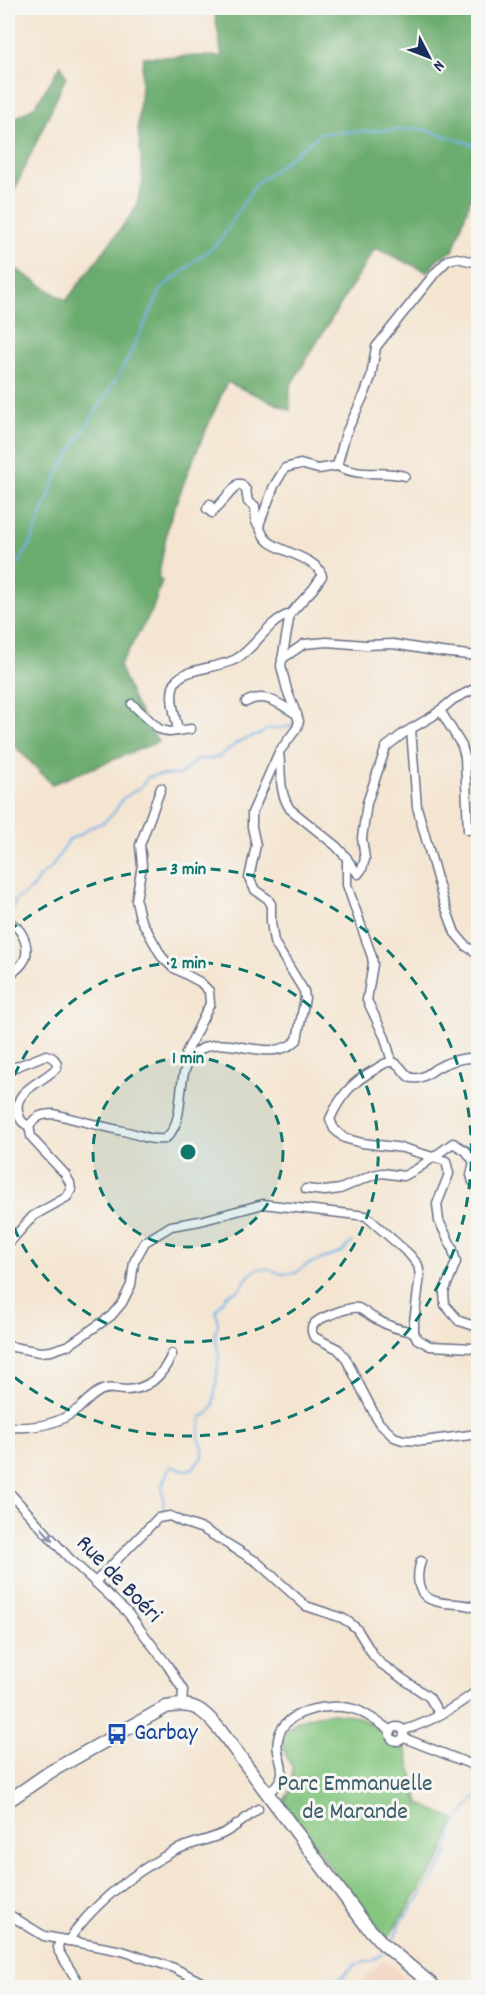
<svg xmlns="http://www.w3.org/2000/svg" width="486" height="1995" font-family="Dekko,sans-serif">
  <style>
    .built { fill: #f3d4bf }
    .green { fill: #84c67f; stroke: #507a6e; stroke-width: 1.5 }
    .forest { fill: #6bab6e; stroke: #436d66; stroke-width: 1.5 }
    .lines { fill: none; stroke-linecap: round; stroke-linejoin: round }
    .stream { stroke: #72b2e6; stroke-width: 2 }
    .minor-casing { stroke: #676f86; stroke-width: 11 }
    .secondary-casing { stroke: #676f86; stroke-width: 15 }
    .minor { stroke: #fff; stroke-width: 8 }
    .secondary { stroke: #fff; stroke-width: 12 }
    .oneway { fill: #8d97ae }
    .ring { fill: none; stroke: #0f766e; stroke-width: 3; stroke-dasharray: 10 8 }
    .labels { text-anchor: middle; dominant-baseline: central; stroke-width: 6; stroke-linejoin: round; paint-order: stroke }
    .street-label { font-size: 24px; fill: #1b2f5e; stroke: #f6f6f2 }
    .transit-label { font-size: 24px; fill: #164399; stroke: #f6f6f2; text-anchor: start }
    .park-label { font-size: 24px; fill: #3a5c68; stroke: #f6f6f2 }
    .centre { fill: #0f766e; stroke: #f6f6f2; stroke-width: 3 }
    .ring-label { font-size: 18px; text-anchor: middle; font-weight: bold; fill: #0f766e; stroke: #f6f6f2; stroke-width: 6; stroke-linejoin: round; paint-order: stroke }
  </style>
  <rect width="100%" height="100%" fill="#f6f6f2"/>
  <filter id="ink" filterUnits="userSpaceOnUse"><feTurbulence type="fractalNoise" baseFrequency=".0167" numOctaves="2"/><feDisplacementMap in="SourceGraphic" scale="12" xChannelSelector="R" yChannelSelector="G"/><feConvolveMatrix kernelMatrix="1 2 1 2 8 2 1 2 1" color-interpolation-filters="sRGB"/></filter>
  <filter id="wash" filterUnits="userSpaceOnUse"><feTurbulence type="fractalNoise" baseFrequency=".008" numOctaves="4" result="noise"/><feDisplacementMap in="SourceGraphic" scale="24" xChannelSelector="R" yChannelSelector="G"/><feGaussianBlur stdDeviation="1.35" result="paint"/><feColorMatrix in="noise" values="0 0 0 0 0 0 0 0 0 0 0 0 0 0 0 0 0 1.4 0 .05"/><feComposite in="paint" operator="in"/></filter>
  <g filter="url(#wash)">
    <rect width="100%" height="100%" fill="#f4e5d1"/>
    <polygon class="built" points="383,1959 415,1987 357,1987"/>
    <path class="green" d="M332 1713 353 1715 361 1718 405 1746 419 1804 455 1819 441 1858 387 1939 355 1902 284 1801 295 1782 292 1778 293 1768 287 1758 282 1738C294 1717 309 1716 332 1713Z"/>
    <g class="forest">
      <polygon points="214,8 478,8 478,177 453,251 438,258 428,272 375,248 290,386 290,410 227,382 189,469 168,525 158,579 162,581 152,611 119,666 135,704 158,742 52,784 9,740 8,742 8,264 66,301 135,210 143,182 138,127 143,57 222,56"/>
      <polygon points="61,65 66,77 8,204 8,123 35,106"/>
    </g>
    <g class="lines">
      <g class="stream">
        <polyline points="8,580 29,547 59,471 124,366 162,288 220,241 255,185 321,133 422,129 478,146"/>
        <polyline points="9,916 16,900 32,889 39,877 51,868 69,840 81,834 89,828 102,823 114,813 122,799 141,787 148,777 157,775 179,775 198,759 212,759 220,756 238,742 262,733 267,729 289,727 295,722"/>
        <polyline points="164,1509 162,1485 170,1466 185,1470 192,1469 203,1457 203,1447 198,1437 202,1417 208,1414 213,1407 215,1393 219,1357 215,1334 218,1324 216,1310 227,1295 239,1290 249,1275 258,1269 268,1269 282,1274 296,1273 306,1265 342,1252 352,1242"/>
        <polyline points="394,1939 400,1924 436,1874 446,1856 454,1826 478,1794"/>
        <polyline points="312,1988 342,1977 356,1964 372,1961 382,1954"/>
      </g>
    </g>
  </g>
  <g filter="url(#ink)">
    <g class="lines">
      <defs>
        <g id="minor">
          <polyline points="337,466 346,433 365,393 371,377 376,347 436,272 448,260 457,258 478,263"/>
          <path d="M337 466C364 479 379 469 405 476"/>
          <polyline points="210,504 207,509 212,513 238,484 241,484 246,490 248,502 255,506 256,522 258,525"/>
          <polyline points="282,659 304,644 327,642 366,645 393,644 441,652 478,656"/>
          <path d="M246 702C265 691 280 705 297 714"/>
          <polyline points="132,704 159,729 170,732 191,729"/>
          <polyline points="440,710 462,746 465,757 468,830"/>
          <polyline points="411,729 417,807 443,900 455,933 467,947 478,953"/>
          <path d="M178 731C176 717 167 694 176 681 185 668 220 668 236 659 257 647 267 621 290 614"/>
          <path d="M279 753C282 773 278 791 290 809L336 846 347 858V885L372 957 373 964 367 1000 385 1038 392 1062"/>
          <polyline points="161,788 140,845 142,865 136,900 140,918 162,957 172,967 200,982 209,991 210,1004 186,1053 188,1063"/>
          <polyline points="347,859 358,874 362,869 365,859 362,838 367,803 386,747 404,733 433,716 454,699 478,687"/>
          <path d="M8 922C21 926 30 945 25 959 22 966 14 972 8 976"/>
          <path d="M478 1058C462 1057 449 1061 435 1069 430 1073 424 1077 418 1078 404 1081 404 1065 393 1062 387 1061 380 1066 376 1069 353 1081 340 1096 330 1119L334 1129 344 1138 362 1143 403 1148 446 1161 449 1174 437 1204 439 1221 452 1247 456 1262 444 1292 445 1305 459 1321 478 1327"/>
          <path d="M8 1070 46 1055C54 1057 62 1065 53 1071 41 1082 13 1092 18 1112 20 1120 22 1123 29 1126"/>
          <polyline points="306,1189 325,1191 340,1189 373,1175 382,1173 404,1176 417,1169 453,1143 466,1151 474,1162 471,1175 473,1182 478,1185"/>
          <path d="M8 1244 33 1216 67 1197 71 1190 70 1183 65 1174 36 1143 31 1136 29 1126C36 1116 42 1114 54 1114 77 1120 100 1126 123 1131 138 1134 150 1141 165 1139 192 1116 168 1066 203 1048 230 1035 271 1065 297 1040L305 998 304 991 274 942 271 922V904L268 899 255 890 249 878 256 845 252 827V813L279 752 297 728 299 721 287 690 281 666 290 614 313 589 322 576C319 559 282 552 269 542 263 537 261 532 259 525L274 486 285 468 300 464 318 469 337 466"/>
          <path d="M414 1332C401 1330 389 1327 378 1320 371 1317 365 1311 358 1308 351 1306 318 1318 314 1324 310 1328 312 1333 314 1337L338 1349 345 1357 379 1423 394 1437 403 1440 424 1441 478 1434"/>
          <polyline points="8,1346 40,1352 51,1351 69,1345 111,1316 122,1303 131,1285 134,1262 145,1242 171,1226 200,1221 263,1204 366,1216 409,1254 418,1265 420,1275 414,1322 414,1332 417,1339 430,1346 474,1348 478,1347"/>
          <path d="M8 1427C34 1428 56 1426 78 1409 85 1403 92 1395 100 1391 110 1386 117 1390 127 1390 150 1389 164 1373 172 1354"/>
          <polyline points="8,1491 69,1558 127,1612 168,1666 183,1690 182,1705"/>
          <path d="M421 1561C416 1576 416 1596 435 1601 451 1606 462 1601 478 1609"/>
          <polyline points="95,1582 158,1518 170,1516 182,1522 203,1529 257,1562 306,1606 342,1618 350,1623 357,1629 373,1655 380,1663 429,1697 439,1713"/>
          <circle cx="397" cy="1734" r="7"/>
          <path d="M404 1730C431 1722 456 1707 478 1690"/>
          <polyline points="404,1738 478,1767"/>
          <path d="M268 1793C297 1770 271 1760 279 1735 287 1708 337 1701 359 1711 370 1716 381 1724 391 1731"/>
          <polyline points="8,1914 44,1936 122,1951 174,1968 213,1988"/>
          <polyline points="60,1940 58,1947 59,1952 82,1988"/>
          <path d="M68 1941C93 1904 132 1874 172 1852 188 1843 208 1841 224 1833 236 1827 247 1817 258 1809"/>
        </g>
        <path id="secondary" d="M8 1801 50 1772 166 1707C193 1701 203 1709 220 1730L365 1924 383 1944 436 1988"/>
      </defs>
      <use href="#minor" class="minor-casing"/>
      <use href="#secondary" class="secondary-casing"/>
      <use href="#minor" class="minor"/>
      <use href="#secondary" class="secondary"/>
    </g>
    <defs><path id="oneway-solid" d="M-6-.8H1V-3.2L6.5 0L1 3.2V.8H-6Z" transform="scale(1.5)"/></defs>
    <use class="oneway" href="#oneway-solid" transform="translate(47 1534) rotate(48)"/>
  </g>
  <circle cx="188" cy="1152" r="95" fill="#0f766e" fill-opacity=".12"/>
  <g class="ring">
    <circle cx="188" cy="1152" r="95"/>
    <path d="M8 1092A190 190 0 1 1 8 1212"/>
    <path d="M9 931A284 284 0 1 1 9 1373"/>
  </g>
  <defs>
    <symbol id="bus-bare" viewBox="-9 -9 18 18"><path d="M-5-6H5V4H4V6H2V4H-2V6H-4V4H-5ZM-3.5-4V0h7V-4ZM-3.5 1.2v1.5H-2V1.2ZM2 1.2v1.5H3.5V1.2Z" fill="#1a4fb4" stroke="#f6f6f2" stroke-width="2.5" paint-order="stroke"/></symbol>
  </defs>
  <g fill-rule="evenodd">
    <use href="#bus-bare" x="102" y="1719" width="30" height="30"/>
  </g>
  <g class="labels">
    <g class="street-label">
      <text transform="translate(118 1580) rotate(46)">Rue de Boéri</text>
    </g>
    <g class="transit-label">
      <text x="134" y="1734">Garbay</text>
    </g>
    <g class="park-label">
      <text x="355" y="1785">Parc Emmanuelle<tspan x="355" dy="28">de Marande</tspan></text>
    </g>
  </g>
  <circle cx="188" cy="1152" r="9" class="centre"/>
  <g class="ring-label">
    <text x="188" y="874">3 min</text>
    <text x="188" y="968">2 min</text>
    <text x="188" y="1063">1 min</text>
  </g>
  <rect width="486" height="1995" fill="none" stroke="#f6f6f2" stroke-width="30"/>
  <g transform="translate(429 57) rotate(132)" stroke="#f6f6f2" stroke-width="4.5" paint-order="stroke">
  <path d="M0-4.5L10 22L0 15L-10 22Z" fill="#1b2f5e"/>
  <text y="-9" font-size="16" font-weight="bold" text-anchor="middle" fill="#1b2f5e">N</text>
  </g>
</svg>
